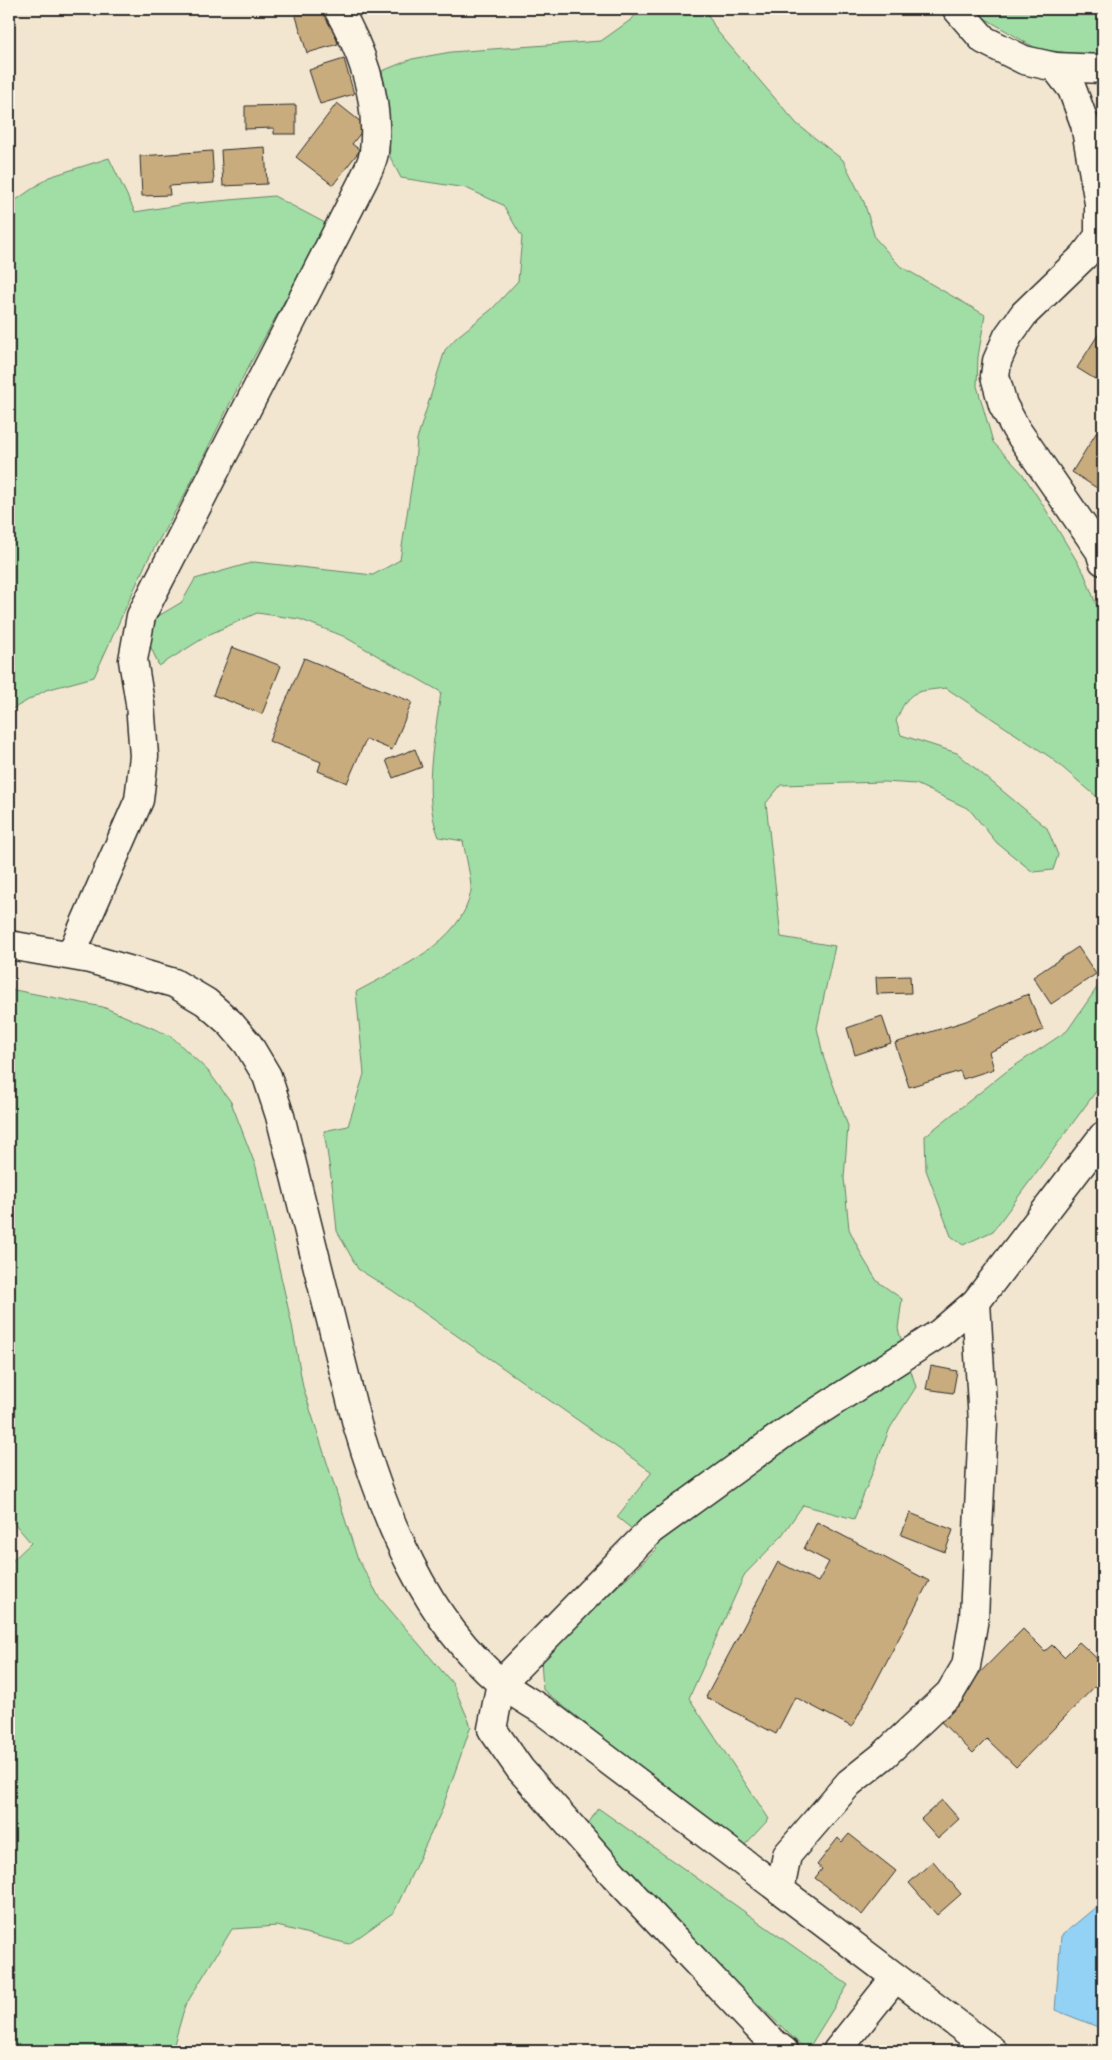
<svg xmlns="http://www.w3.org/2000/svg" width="1112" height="2060" font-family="Sriracha,sans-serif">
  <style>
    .green { fill: #a1dea5; stroke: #668468 }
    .water { fill: #93d2f4; stroke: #698fa4 }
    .building { fill: #c9ac7e; stroke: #2b2b2b }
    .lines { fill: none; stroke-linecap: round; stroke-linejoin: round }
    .minor-casing { stroke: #2b2b2b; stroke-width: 31 }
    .minor { stroke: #fcf5e5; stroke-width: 28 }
  </style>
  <rect width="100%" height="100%" fill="#f2e6d0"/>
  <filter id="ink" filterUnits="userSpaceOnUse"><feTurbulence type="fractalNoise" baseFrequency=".02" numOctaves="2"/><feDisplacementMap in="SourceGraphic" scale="10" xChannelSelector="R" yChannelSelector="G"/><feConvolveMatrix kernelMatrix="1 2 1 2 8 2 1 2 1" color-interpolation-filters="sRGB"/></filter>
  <g filter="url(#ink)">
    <g class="green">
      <path d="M640 9H705L717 31 797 124 843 160 864 202 875 238 900 266 985 315 978 357 977 386 993 442 1022 473 1043 505 1084 573 1103 622V802L1050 757 946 688C914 692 909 689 896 721L901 735 957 753 1047 828 1058 855 1053 870 1033 872 997 843 969 809 916 784 884 782 781 785 766 803 781 937 835 946 817 1028 824 1059 848 1126 844 1178 849 1229 863 1258 877 1281 902 1299 898 1329 916 1387 890 1428 854 1519 803 1505 780 1538 745 1574 689 1698 769 1819 742 1848 543 1690 541 1659 657 1549 617 1517 652 1472 393 1291 358 1269 337 1231 333 1190 324 1131 348 1126 364 1074 356 992C397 969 462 943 471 891 472 881 465 853 463 841L439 837C421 792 435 739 441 692L343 636 299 619 257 613 210 634 159 666 150 645 155 618 182 602 195 579 254 562 373 575 400 560 415 462 417 439 445 350 457 337 492 309 518 281 522 237 503 205 466 188 401 178 390 157 388 105 382 71 412 59 451 52 601 41 632 19Z"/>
      <polygon points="975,9 1103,9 1103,54 1085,55 1037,49 981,16"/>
      <polygon points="109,158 135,212 185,204 274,196 327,224 245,373 185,494 147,561 94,677 46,690 9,711 9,205 49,177"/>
      <polygon points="1103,979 1103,1082 993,1231 963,1245 951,1236 926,1170 925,1136 1007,1071 1067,1031"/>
      <polygon points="9,989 103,1007 171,1036 208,1071 231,1102 256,1167 292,1325 303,1387 357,1557 379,1597 453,1684 471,1726 441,1812 394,1912 349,1944 277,1926 232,1929 185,2006 172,2051 9,2051 9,1564 31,1543 9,1517"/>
      <polygon points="598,1808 848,1985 807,2051 672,1922 587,1826"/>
    </g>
    <polygon class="water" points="1103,1901 1103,2029 1055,2010 1061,1936"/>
    <g class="building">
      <polygon points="309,9 328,9 338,44 307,53 295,13"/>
      <polygon points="344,59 354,94 320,104 309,70"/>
      <polygon points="337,103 366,126 352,144 360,150 333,185 296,157"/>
      <polygon points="296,105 296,134 274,134 274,128 245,129 245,106"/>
      <polygon points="265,147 267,184 223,186 221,150"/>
      <polygon points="212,151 214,183 169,186 170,195 142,196 140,156"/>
      <polygon points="1103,327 1103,384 1077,368"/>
      <polygon points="1103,422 1103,492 1072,472"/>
      <polygon points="232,647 281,666 262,714 213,695"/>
      <polygon points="304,658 412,702 392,750 366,739 347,783 318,771 321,762 269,741"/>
      <polygon points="415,749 422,767 393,778 386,760"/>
      <polygon points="1078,947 1096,974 1051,1004 1033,977"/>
      <polygon points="910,976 911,993 877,994 876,977"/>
      <polygon points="1028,994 1043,1030 989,1052 994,1069 963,1079 960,1071 909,1087 895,1043 966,1021"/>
      <polygon points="882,1016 891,1043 855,1055 847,1028"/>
      <polygon points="931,1366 957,1371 953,1393 926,1389"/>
      <polygon points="910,1513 953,1530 945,1552 901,1535"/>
      <polygon points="817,1522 929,1581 852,1727 795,1697 776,1734 706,1697 778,1562 818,1582 829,1562 804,1549"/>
      <polygon points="1023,1629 1045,1651 1052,1645 1064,1657 1079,1642 1103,1664 1103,1678 1016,1767 987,1739 973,1753 936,1717"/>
      <polygon points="942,1800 959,1819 938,1838 921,1819"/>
      <polygon points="849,1834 896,1871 862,1915 815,1878 822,1869 817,1865 838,1838 842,1842"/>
      <polygon points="933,1861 961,1894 937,1915 909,1883"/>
    </g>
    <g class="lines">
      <defs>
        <g id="minor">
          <polyline points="957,9 984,40 1024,60 1055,67 1103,69"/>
          <polyline points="1055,67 1072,89 1085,124 1099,203 1099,236 1084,256 1024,314 1008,336 997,361 995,376 1003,405 1016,429 1100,551 1103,561"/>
          <path d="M9 945 90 959 174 983 206 1002 230 1023 248 1044 267 1076 280 1116 357 1424C384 1516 425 1620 501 1683 513 1693 528 1701 542 1710L993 2051"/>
          <path d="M71 955 139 800 144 756 140 703 133 660 141 616 363 181C367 172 373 162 374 152 380 102 363 52 338 9"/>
          <polyline points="780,1890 787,1855 849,1783 883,1756 950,1693 966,1666 974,1618 983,1423 976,1302"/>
          <polyline points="784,2051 771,2041 614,1875 520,1769 492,1729 501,1683 651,1530 786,1432 940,1333 976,1302 1103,1136"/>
          <polyline points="837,2051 895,1978"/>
        </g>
      </defs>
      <use href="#minor" class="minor-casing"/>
      <use href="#minor" class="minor"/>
    </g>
  </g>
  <rect width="1112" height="2060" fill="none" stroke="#fcf5e5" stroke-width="30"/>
  <rect x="15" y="15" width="1082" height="2030" fill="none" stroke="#2b2b2b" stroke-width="2" filter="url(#ink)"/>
</svg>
